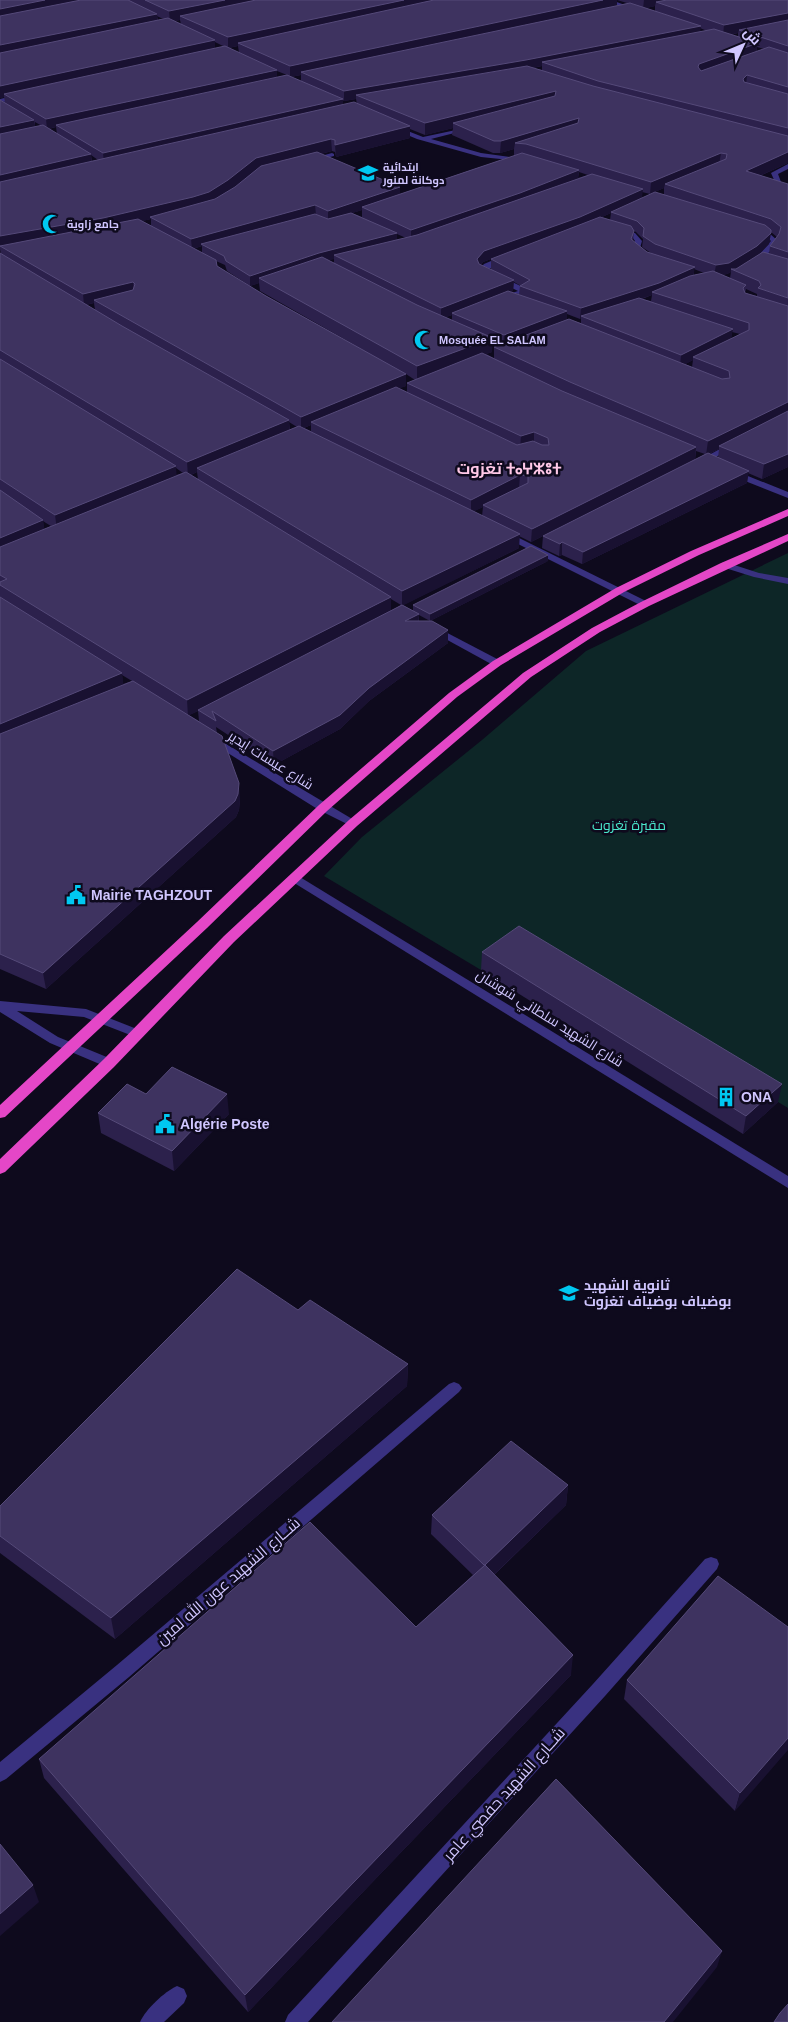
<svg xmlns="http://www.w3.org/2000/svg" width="788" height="2022" font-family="Arial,Cairo,'Noto Sans Tifinagh',sans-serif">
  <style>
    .green { fill: #0d2627 }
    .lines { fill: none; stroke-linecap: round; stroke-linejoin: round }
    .service { fill: #393180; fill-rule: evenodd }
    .minor { fill: #393180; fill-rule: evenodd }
    .tertiary { fill: #393180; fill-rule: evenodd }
    .trunk { fill: #e447c7; fill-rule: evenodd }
    .wall { fill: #2c214c; fill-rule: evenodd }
    .shaded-wall { fill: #191131 }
    .building { fill: #3e3360; stroke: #554a79 }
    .labels { text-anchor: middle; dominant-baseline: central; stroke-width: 5; stroke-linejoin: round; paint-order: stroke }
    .far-poi-label { font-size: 11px; font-weight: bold; fill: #d0c6ff; stroke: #0e0a1d; text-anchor: start }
    .street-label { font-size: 14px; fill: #d0c6ff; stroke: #0e0a1d }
    .park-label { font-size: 14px; fill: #4ae7cb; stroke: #0e0a1d }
    .poi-label { font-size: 14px; font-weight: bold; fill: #d0c6ff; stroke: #0e0a1d; text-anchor: start }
    .far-district-label { font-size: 16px; font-weight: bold; fill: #ffc8e7; stroke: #0e0a1d }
    .near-street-label { font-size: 16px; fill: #d0c6ff; stroke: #0e0a1d }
  </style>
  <rect width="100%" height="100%" fill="#0e0a1d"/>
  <polygon class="green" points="788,553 788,1108 518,944 481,970 324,876 362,837 482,740 586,651"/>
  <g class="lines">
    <polygon class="service" points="725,562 759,573 788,578 788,584 754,577 722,567 722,563"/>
    <g class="minor">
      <polygon points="603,0 611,0 639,10 634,11"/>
      <polygon points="21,94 23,97 0,103 0,99"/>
      <polygon points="395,126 423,137 470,127 470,129 431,139 481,153 531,160 528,162 481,157 417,139 393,129"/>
      <polygon points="332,153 334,154 334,156 309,162 306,160"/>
      <polygon points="788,164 788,169 778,174 784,190 779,191 771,173"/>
      <polygon points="616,228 635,233 642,241 640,248 648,254 648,258 642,258 634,250 635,241 631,235 616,230"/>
      <polygon points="755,228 769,233 778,241 776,246 754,266 751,266 751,262 771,241 765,235 753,231 752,230"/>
      <polygon points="503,256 510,258 487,270 527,289 527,293 512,297 512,293 518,291 478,271 484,264"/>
      <polygon points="731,443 738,445 701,465 694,463"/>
      <polygon points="733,470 788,492 788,498 730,475 730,471"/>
      <polygon points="505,531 648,602 650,604 645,607 642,606 502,536 502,532"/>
      <polygon points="434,626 501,661 502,663 497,666 493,665 431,631 431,627"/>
      <polygon points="211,735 359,823 353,826 349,825 319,810 207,740 206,738 207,736"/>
      <polygon points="454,1382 459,1384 462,1388 459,1392 129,1677 6,1779 0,1782 0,1762 117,1665 449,1384"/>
      <polygon points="711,1557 717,1559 719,1564 717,1569 605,1696 308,2022 285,2022 288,2015 593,1684 705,1559"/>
      <path d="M177 1986 184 1989 187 1996 184 2003 164 2022H140C146 2009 164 1992 177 1986Z"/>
    </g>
    <g class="tertiary">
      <polygon points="295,874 788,1176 788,1188 291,881 289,878 291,875"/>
      <polygon points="0,1001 86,1009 142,1031 144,1034 138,1038 84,1017 17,1011 58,1037 114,1060 115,1063 114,1066 109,1068 50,1043 0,1012"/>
    </g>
    <g class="trunk">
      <polygon points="788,509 788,516 699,555 624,592 501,665 457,697 327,811 207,928 5,1117 0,1118 0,1105 197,922 319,805 449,693 493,661 616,588 691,551"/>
      <polygon points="788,534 788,541 649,606 600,632 531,677 357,826 234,942 114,1067 5,1172 0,1174 0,1159 104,1059 224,936 349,820 523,673 592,628 641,602 721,563"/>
    </g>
  </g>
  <g class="wall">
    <path d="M0 0H788V163L760 176 788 184V467L762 479 748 473 747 483 582 564 562 555 559 556 542 548 543 536 531 542 519 536V548L403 605 413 611V605L548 561 430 621 448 630V643L369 701 340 729 274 765 216 727 217 733 240 799 239 810 236 817 46 989 0 969V253L1 254 0 249V100L5 102 4 97 0 98ZM617 0 627 3 617 6ZM655 6V11L646 8ZM157 16 161 18 164 19 158 20ZM180 20 181 24 174 21ZM700 28 707 31 700 32ZM738 33V37L731 35ZM215 42 225 47 215 49ZM238 46 239 53 229 48ZM757 47 764 49 757 51ZM542 66V70L533 68ZM277 71 287 75 277 78ZM301 75V81L291 77ZM356 99 357 104 343 105V100L344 101ZM35 122 42 126 35 127ZM56 127 57 134 49 129ZM453 128 452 135 493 153H500L514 149V155H516L400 194 321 154 332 151 335 152 336 157 410 138V129L425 135ZM91 155 98 160 92 161ZM579 172 588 175 578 178ZM664 188V194L642 198V192L650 194ZM362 210V217L352 213ZM611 213 610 220 602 217ZM151 219V226L142 221ZM634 231 636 232 643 239 642 247 651 253 647 252 633 241ZM771 232 777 237 770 246 769 254 758 255 769 244ZM397 234 406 238 397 240ZM202 246V253L193 249ZM334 259V264L327 260ZM491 259V269L481 265 483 262ZM216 261 225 265 227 271 250 286 259 283 260 291 358 347 266 296 217 266ZM694 269 704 273 694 275ZM731 272 730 278 722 275 727 274ZM514 282 521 286H520L519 294 511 292 513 291ZM746 289 757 294V296L745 293ZM652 295 651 301 642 299ZM94 303 95 310 86 305ZM567 314 580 319H581V323L567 319ZM452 315V320L446 317ZM732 332 740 334 731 339ZM492 342 499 345 494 347V358L486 354 492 352ZM693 360 692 367 685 364ZM406 374 415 380 407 383V392L399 388 406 386ZM289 422 297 427 290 430ZM311 425V431L304 428ZM719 449 718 458 709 454ZM696 451 705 454 695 460ZM176 468 183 473 176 475ZM197 472 198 479 191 475ZM483 507 482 516 474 511ZM43 521 46 523 51 526 44 529ZM391 599 401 605 391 611ZM419 615 430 621H419ZM122 675 132 681 123 684ZM198 711 199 721 189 715Z"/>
    <polygon points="482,952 778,1102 743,1134 481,970"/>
    <polygon points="146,1094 229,1114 174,1171 101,1133 98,1113"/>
    <polygon points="298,1310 408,1364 407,1386 115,1639 0,1553 0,1506"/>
    <polygon points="568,1485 566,1505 494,1575 571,1675 248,2012 44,1778 39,1759 416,1627 473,1575 431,1534 432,1515"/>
    <polygon points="788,1627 735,1811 624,1699 627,1680"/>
  </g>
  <g class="shaded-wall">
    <polygon points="45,0 99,0 0,20 0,9"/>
    <polygon points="225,0 276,0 180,16 180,20 170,22 169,11"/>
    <polygon points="404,0 453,0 238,43 238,46 228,48 228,37"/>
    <polygon points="603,0 617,0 617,7 301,72 301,75 290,77 290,66"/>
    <polygon points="644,0 680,0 656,2 655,6 643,9"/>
    <polygon points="788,13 788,24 739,30 738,33 723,36 724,25"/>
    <polygon points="157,14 158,24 0,56 0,45"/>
    <polygon points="701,26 700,36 542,62 542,66 363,98 356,95 356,99 344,101 344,91"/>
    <polygon points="215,40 215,51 4,94 4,97 0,98 0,86"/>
    <polygon points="758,43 756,54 697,75 698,67 699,64"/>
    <polygon points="277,70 277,79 56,125 56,127 47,129 46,119"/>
    <polygon points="747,75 746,86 743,79"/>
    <polygon points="556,91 555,103 453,123 453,128 425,135 425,123"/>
    <polygon points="343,99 343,108 104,163 103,153"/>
    <polygon points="579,118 578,130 515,143 514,149 500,153 501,141"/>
    <polygon points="34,120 36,131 0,139 0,127"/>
    <polygon points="410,126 410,138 336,157 335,145"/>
    <polygon points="331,139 332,151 257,170 229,192 210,204 150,217 151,219 105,230 0,246 0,236 256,158"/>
    <polygon points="788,152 788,163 744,183 746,171"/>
    <polygon points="721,153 719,165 665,184 664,188 650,194 651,182"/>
    <polygon points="91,154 92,166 0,187 0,175"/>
    <polygon points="579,170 578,180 411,240 411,230"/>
    <polygon points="400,187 400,197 362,207 362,210 328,221 328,211"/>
    <polygon points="643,189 642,199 611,212 611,213 579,227 483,262 477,270 477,259 484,251"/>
    <polygon points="315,205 316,215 201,244 202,246 192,249 191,239"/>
    <polygon points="397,233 397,243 334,255 334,259 259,278 259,283 250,286 250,276 319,253"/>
    <polygon points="771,233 769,244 756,258 734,270 731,269 731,272 727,274 714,276 716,265"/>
    <polygon points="695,267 693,278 652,292 652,295 585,317 581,316 581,319 580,319 581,308"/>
    <polygon points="514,280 513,291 455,314 452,313 452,315 441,319 441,308"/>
    <polygon points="133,282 134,293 94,300 94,303 84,305 83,294"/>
    <polygon points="567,311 567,323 503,347 504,335"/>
    <polygon points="733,329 731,340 693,357 693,360 680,367 681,355"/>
    <polygon points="493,338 492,352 417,381 417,366"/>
    <polygon points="406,374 406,386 315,423 311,422 311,425 301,429 301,417"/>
    <polygon points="788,402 788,415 719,446 719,449 706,455 708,441"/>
    <polygon points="289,420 290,434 197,468 197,472 188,476 187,462"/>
    <polygon points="534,432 534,444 520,449 521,436"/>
    <polygon points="696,447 695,460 531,542 532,529"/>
    <polygon points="788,454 788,467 762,479 764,464"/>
    <polygon points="176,466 177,481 57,530 55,515"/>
    <polygon points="749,471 747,483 582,564 583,552"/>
    <polygon points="520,475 519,488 483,505 483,507 471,513 471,500"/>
    <polygon points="43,520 45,535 0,554 0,538"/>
    <polygon points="520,534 519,548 402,606 402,591"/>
    <polygon points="562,542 562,555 559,556 560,544"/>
    <polygon points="548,555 548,561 430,621 430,614"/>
    <polygon points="391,597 391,612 198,710 198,711 188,716 187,700"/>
    <polygon points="419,614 418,627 405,621"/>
    <polygon points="448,630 448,643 369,701 340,729 274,765 273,751 369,688"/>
    <polygon points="122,673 124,689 0,741 0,724"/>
    <polygon points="239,783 240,799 239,810 236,817 46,989 43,973"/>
    <polygon points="782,1084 778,1102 743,1134 746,1116"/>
    <polygon points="227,1094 229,1114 174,1171 172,1151"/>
    <polygon points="408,1364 407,1386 115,1639 111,1618"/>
    <polygon points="568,1485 566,1505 483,1585 484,1566"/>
    <polygon points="573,1655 571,1675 248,2012 245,1995"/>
    <polygon points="788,1738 788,1750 735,1811 740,1793"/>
    <polygon points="33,1885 39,1902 0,1936 0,1914"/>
    <polygon points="722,1951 717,1967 673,2022 664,2022"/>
  </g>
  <g class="building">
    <polygon points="0,0 45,0 0,9"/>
    <polygon points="81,0 128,0 157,14 0,45 0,16"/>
    <polygon points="145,0 225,0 169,11"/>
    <polygon points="256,0 404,0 228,37 180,16"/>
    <polygon points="434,0 603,0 290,66 238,43"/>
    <polygon points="667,0 788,0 788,13 724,25 656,2"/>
    <polygon points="630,3 701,26 526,60 344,91 301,72"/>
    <polygon points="168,18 215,40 0,86 0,53"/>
    <polygon points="788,20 788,46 739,30"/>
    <polygon points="714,29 758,43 699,64 698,67 701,71 769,47 788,53 788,87 747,75 743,79 744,82 788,94 788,128 598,81 542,62"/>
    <polygon points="225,46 277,70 46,119 4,94"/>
    <polygon points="527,66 593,86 788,136 788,152 746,171 788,184 788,252 770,246 779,234 781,227 771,219 665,184 726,159 727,154 721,153 651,182 526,144 515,143 578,123 579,118 501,141 494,141 453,123 555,96 556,91 425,123 356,95"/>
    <polygon points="287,75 343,99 103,153 56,125"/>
    <polygon points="0,100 34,120 0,127"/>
    <polygon points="354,102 410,126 335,145 335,140 331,139 256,158 228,180 209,192 193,197 103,218 0,236 0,182"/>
    <polygon points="43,125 91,154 0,175 0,134"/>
    <polygon points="317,152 400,187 328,211 315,205 191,239 150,217 215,199 235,187 261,166"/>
    <polygon points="522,153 579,170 520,193 411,230 362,207"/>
    <polygon points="592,174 643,189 580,217 484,251 477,259 479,264 514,280 441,308 334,255 417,235"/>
    <polygon points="655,192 758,223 765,225 771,230 771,233 757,246 729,263 716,265 655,244 643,236 644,228 637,221 611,212"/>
    <polygon points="351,213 397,233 319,253 250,276 226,261 224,256 201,244 315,214 328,219"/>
    <polygon points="600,217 631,226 634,231 631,239 647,252 695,267 659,283 581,308 520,286 530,280 491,259"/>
    <polygon points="138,219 216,260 217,266 266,296 406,374 301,417 94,300 133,290 135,284 133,282 83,294 0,246"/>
    <polygon points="763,252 788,259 788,298 758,288 761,285 759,281 731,269 736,269"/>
    <polygon points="0,253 122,326 289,420 187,462 0,350"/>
    <polygon points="322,257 417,305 493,338 417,366 259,278"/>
    <polygon points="713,271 746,285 743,288 745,293 788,306 788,402 708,441 570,382 494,347 569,319 722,379 730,378 729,371 693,357 749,330 749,323 652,292 690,276"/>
    <polygon points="508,291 567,311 504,335 452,313"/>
    <polygon points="639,298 733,329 681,355 581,316"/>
    <polygon points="482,353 562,391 696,447 532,529 483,505 528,483 528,476 520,475 471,500 311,422 396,387 517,445 533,441 542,445 549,445 548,438 534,432 521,436 407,383"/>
    <polygon points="0,359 176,466 55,515 0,479"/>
    <polygon points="788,411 788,454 764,464 719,446"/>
    <polygon points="299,426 520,534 402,591 197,468"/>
    <polygon points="708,453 749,471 583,552 562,542 560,544 543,536"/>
    <polygon points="186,472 391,597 187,700 0,585 0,582 7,579 0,575 0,547"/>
    <polygon points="0,490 43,520 0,538"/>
    <polygon points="531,546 548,555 430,614 413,605"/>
    <polygon points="0,597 122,673 0,724"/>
    <polygon points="402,605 419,614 405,621 432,621 448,630 369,688 340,715 273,751 212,711 216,721 198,710"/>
    <polygon points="133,681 222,736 239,783 238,794 235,801 43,973 0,954 0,734"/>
    <polygon points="519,926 782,1084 746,1116 482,952"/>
    <polygon points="172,1067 227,1094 172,1151 98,1113 127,1084 146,1094"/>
    <polygon points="237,1269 298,1310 310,1300 408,1364 111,1618 0,1536 0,1506"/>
    <polygon points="511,1441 568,1485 485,1565 484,1565 432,1515"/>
    <polygon points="310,1522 416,1627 485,1565 573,1655 245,1995 39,1759"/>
    <polygon points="718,1576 788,1627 788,1738 740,1793 627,1680"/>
    <polygon points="556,1779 722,1951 664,2022 332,2022"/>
    <polygon points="0,1844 33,1885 0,1914"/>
    <polygon points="788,2004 788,2022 774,2022 780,2013"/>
  </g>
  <defs>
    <symbol id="school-bare" viewBox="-9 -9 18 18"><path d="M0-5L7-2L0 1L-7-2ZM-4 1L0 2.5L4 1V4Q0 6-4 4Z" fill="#00c8f1" stroke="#0e0a1d" stroke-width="2.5" paint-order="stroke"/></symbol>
    <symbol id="mosque-bare" viewBox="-9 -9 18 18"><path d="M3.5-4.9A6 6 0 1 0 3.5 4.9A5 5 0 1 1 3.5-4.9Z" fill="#00c8f1" stroke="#0e0a1d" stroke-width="2.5" paint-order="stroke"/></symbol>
    <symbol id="civic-bare" viewBox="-9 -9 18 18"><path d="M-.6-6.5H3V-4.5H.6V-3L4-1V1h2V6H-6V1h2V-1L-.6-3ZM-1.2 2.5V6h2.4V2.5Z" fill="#00c8f1" stroke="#0e0a1d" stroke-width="2.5" paint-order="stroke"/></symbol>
    <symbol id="building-bare" viewBox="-9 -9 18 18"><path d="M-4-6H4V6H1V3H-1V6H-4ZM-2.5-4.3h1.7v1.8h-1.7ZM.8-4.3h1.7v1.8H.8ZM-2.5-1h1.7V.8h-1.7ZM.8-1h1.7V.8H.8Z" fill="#00c8f1" stroke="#0e0a1d" stroke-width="2.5" paint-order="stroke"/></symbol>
  </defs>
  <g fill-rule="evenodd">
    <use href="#school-bare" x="354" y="159" width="28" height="28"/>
    <use href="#mosque-bare" x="38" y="210" width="28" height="28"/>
    <use href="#mosque-bare" x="410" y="326" width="28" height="28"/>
    <use href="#civic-bare" x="62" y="881" width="28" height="28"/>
    <use href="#building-bare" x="712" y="1083" width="28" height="28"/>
    <use href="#civic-bare" x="151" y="1110" width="28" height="28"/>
    <use href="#school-bare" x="555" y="1279" width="28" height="28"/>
  </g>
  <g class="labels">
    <g class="far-poi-label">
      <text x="383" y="167">ابتدائية<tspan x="383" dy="13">دوكانة لمنور</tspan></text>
      <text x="67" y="224">جامع زاوية</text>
      <text x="439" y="340">Mosquée EL SALAM</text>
    </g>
    <g class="street-label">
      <text transform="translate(271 760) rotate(32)">شارع عيسات إيدير</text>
      <text transform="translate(550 1018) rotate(32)">شارع الشهيد سلطاني شوشان</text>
    </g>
    <g class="park-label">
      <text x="629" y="825">مقبرة تغزوت</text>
    </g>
    <g class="poi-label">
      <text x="91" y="895">Mairie TAGHZOUT</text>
      <text x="741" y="1097">ONA</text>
      <text x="180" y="1124">Algérie Poste</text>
      <text x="584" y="1285">ثانوية الشهيد<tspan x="584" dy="16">بوضياف بوضياف تغزوت</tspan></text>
    </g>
    <g class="far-district-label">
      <text x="509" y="468">تغزوت ⵜⴰⵖⵣⵓⵜ</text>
    </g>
    <g class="near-street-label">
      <text transform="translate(228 1581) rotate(-41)">شــارع الشهيد عون الله لمين</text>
      <text transform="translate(504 1794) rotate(-48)">شــارع الشهيد حفصي عامر</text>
    </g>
  </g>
  <g transform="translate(743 45) rotate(46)" stroke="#0e0a1d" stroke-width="4" paint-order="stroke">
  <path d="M0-4L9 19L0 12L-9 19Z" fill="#d0c6ff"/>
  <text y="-8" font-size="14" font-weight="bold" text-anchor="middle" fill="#d0c6ff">ش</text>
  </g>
</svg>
